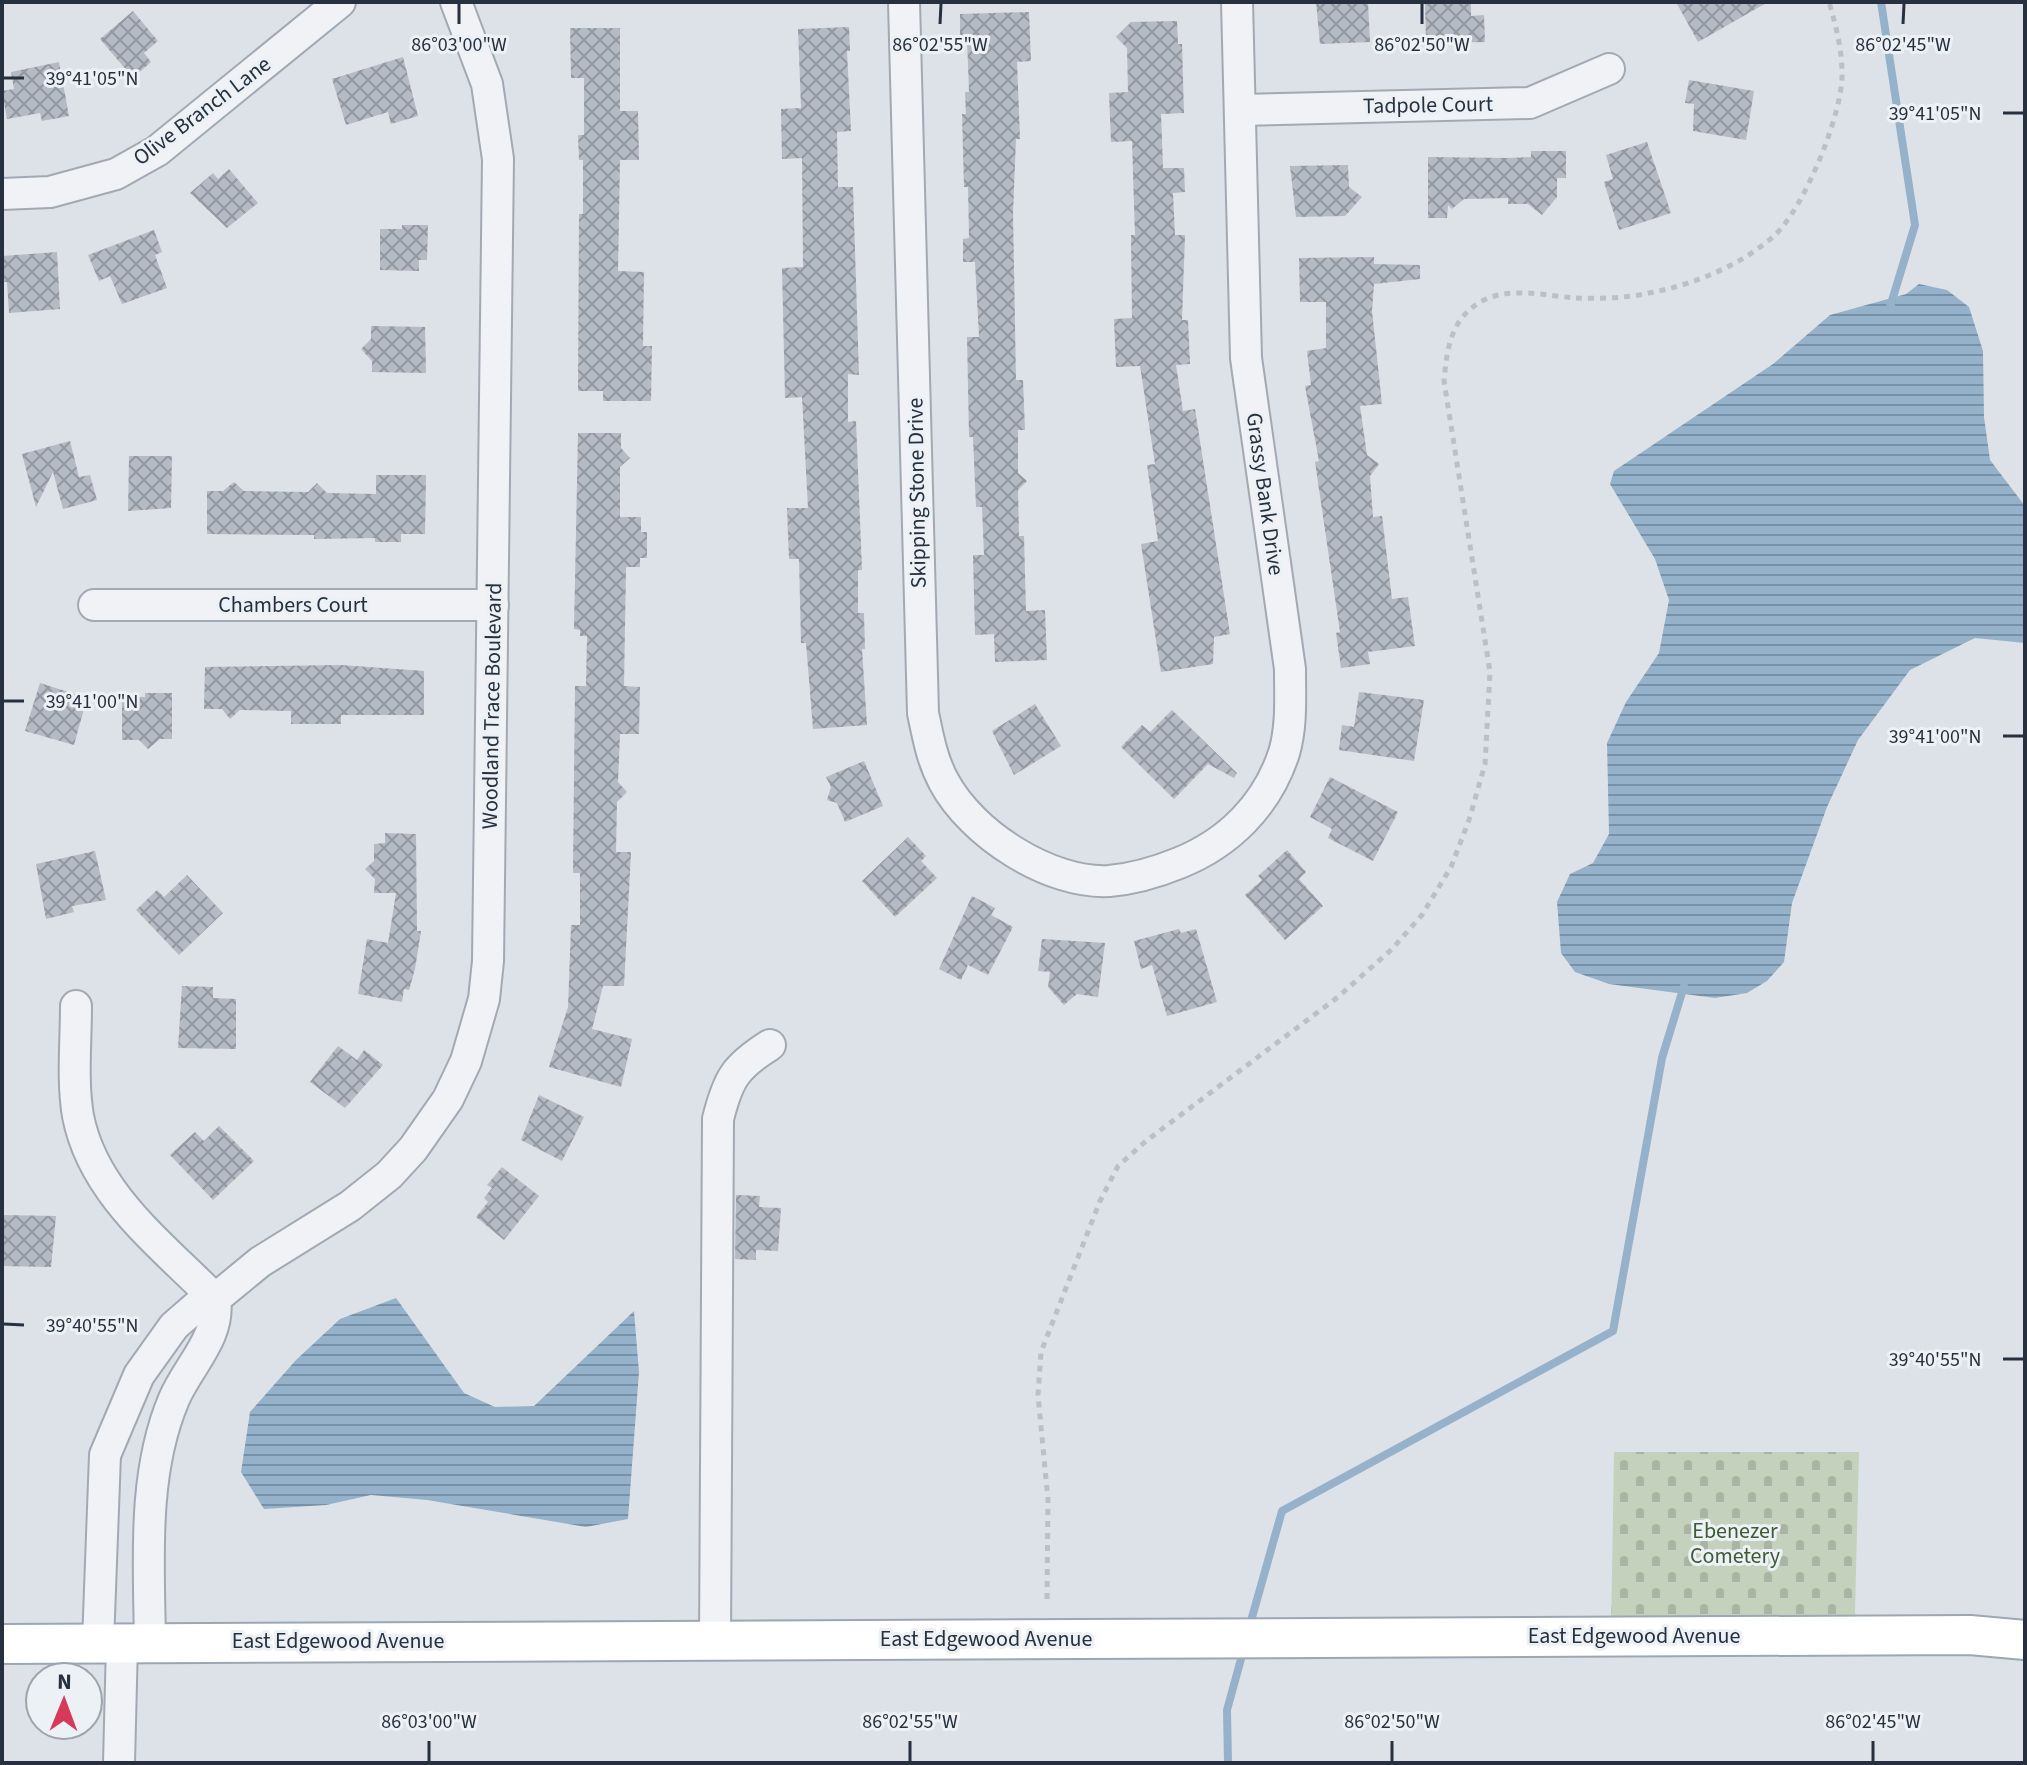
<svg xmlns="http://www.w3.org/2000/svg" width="2027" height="1765" font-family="'Source Sans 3',sans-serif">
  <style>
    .cemetery { fill: url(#cemetery-stones) }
    .water { fill: url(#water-rules) }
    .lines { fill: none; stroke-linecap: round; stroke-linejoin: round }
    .stream { stroke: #95b2ca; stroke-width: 8 }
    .building { fill: url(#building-cross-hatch) }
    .minor-casing { stroke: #a2a9b2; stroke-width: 34 }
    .major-casing { stroke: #9ca7b4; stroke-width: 42 }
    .path { stroke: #bbc0c6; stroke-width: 5; stroke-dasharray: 6 6; stroke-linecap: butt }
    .minor { stroke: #f0f2f6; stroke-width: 30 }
    .major { stroke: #fff; stroke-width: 38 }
    .ticks { fill: none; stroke: #26303f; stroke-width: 3 }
    .labels { text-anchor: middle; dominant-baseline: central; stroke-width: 6; stroke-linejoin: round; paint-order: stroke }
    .street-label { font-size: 22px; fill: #26303f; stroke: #ecf1f5 }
    .park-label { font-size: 22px; fill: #3c5b32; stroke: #ecf1f5 }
    .ticks-label { font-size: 20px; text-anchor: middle; fill: #26303f; stroke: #ecf1f5; stroke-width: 6; stroke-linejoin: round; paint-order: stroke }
  </style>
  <defs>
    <pattern id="cemetery-stones" width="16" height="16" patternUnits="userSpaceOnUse" patternTransform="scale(2)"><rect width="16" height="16" fill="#c4d2bd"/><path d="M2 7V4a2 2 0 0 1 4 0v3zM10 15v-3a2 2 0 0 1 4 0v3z" fill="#a8b5a4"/></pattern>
    <pattern id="water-rules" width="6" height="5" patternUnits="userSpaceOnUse" patternTransform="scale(2)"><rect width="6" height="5" fill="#95b2ca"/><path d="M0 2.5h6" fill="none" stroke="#7991a5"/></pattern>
    <pattern id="building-cross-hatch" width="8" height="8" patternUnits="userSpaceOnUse" patternTransform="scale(2)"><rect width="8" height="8" fill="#b4bbc5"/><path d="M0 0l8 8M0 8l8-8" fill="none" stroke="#9298a1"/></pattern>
  </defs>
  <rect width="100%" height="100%" fill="#dde2e8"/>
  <polygon class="cemetery" points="1614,1452 1859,1452 1855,1612 1859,1635 1611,1635"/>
  <g class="water">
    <polygon points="1919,284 1947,290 1969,307 1983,351 1984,417 1990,460 2025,506 2025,643 1975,638 1910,670 1858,740 1827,807 1792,903 1784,962 1767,981 1747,993 1715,998 1609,984 1575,972 1561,953 1557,902 1570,874 1593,863 1609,834 1607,743 1626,702 1659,653 1669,600 1655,559 1610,484 1614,471 1773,364 1830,315 1906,294"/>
    <polygon points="396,1298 464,1393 495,1407 534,1406 634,1311 639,1372 628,1519 586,1527 427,1500 371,1495 326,1505 264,1509 241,1472 250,1412 296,1360 340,1319"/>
  </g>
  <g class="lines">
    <g class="stream">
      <polyline points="1881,2 1915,225 1890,307"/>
      <polyline points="1249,1628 1282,1511 1613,1331 1662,1058 1684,986"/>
      <polyline points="1228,1763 1227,1710 1244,1648"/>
    </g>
  </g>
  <g class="building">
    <polygon points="1316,2 1368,2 1370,42 1320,44"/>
    <polygon points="1425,2 1471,2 1471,16 1484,15 1485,42 1426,43"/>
    <polygon points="1676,2 1768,2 1698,42"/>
    <polygon points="133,11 158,41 144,53 151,62 133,78 100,39"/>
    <polygon points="1029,12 1031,61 1017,62 1020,139 1016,139 1013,213 1016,380 1023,380 1025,430 1018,430 1018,473 1027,481 1018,490 1019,536 1024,536 1026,611 1045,610 1047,660 995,662 994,634 975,635 973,555 984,555 982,507 976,507 973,437 969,437 967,337 979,337 975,262 963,262 963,239 969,238 968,187 964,187 962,114 966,114 965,92 969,92 967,39 960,39 960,14"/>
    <polygon points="1177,21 1178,44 1182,44 1184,113 1161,114 1163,168 1184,168 1185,192 1173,193 1175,235 1185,235 1182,320 1188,320 1190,364 1176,365 1183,411 1195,409 1230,634 1214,637 1213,664 1161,672 1141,544 1158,541 1147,465 1155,464 1140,366 1116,367 1114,319 1132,318 1131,235 1135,235 1132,141 1111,142 1109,93 1128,92 1127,48 1116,37 1131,22"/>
    <polygon points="849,27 850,51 847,51 851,131 837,132 838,187 853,187 859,375 848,374 848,422 856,421 862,570 858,570 858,613 864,613 865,649 862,649 867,725 813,729 806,643 801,643 799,559 789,559 787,508 808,508 802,397 785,398 782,268 803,267 802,158 782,159 781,109 801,108 798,29"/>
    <polygon points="570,28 620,28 620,111 638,111 639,160 620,160 618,271 644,272 643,346 652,346 651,401 603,401 603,391 578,391 579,214 583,214 583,160 579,160 578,135 584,135 584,78 571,78"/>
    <polygon points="403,57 418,116 391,124 388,112 346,125 332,79"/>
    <polygon points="59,62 69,116 42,121 40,113 7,119 2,91 14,89 11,72"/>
    <polygon points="1689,80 1754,91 1746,140 1693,131 1694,104 1685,103"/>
    <polygon points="1647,142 1671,213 1619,230 1604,182 1613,179 1606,155"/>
    <polygon points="1531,151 1566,151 1566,178 1557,178 1557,197 1542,215 1528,204 1508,204 1508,198 1464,199 1452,209 1448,205 1447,218 1428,218 1428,157 1508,158 1531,157"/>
    <polygon points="1348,165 1349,187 1362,197 1345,216 1296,217 1290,166"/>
    <polygon points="229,169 258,203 227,228 190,193 213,173 218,179"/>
    <polygon points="402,225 428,225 427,260 419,260 419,271 380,270 380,229 402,229"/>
    <polygon points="154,230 162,252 155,255 167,288 122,304 110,276 99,281 88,255"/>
    <polygon points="57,252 60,309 9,313 7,282 2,282 2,256"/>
    <polygon points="1374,257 1374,264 1420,265 1420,279 1374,284 1372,311 1382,404 1360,406 1367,455 1379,464 1370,476 1373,517 1382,516 1392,599 1408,597 1415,646 1368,652 1370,664 1341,668 1336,633 1340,632 1315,462 1319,461 1305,386 1311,385 1307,351 1326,348 1326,302 1300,302 1299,258"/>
    <polygon points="371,326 425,327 426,373 372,372 372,361 361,349 371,339"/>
    <polygon points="578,433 621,433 621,448 630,458 620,467 620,517 641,517 641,532 647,532 647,558 640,558 640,567 626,567 624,686 640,687 639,734 620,734 618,782 627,792 617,802 616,852 631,852 624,986 603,986 592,1029 632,1039 621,1087 549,1067 568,1007 571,925 580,925 580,873 573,873 575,686 586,686 587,636 580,636 580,630 574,629"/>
    <polygon points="70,441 79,477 90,475 97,500 63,509 53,472 36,507 22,454"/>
    <polygon points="129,456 172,456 171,508 128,511"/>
    <polygon points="376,475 426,475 425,534 401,534 401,542 375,542 375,538 314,539 314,535 207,534 207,491 223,491 234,482 244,491 308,492 317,483 327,493 376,494"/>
    <polygon points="341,665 424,671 424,715 341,715 341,724 291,724 291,711 240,710 230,719 222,709 204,709 205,667"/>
    <polygon points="40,683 87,698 74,745 25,731"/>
    <polygon points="1359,692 1424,700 1414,761 1339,750 1342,725 1354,727"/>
    <polygon points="145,693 172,693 172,739 160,739 148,749 139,740 122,740 122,696 145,697"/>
    <polygon points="1035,704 1061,746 1014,775 992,731"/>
    <polygon points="1172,710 1237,773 1234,778 1208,764 1174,799 1121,747 1142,725 1150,732"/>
    <polygon points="864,761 883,806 845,822 837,803 827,800 831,787 826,777"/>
    <polygon points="1330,777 1398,812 1373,861 1328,838 1332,829 1310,817"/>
    <polygon points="385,833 416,834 417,931 421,931 415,969 409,990 404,989 402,1002 358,994 367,939 388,943 396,893 374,893 375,879 365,869 374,861 374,844 385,843"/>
    <polygon points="908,837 926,856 921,861 937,878 895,917 862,881"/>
    <polygon points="1287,850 1306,872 1299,879 1323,906 1285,940 1245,895 1262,880 1258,876"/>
    <polygon points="95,851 106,900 72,906 74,912 46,919 36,864"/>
    <polygon points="187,875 223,913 179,955 136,910 157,890 164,897"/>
    <polygon points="972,896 995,908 991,915 1013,927 988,975 968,965 961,980 939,969"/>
    <polygon points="1179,929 1181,933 1196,929 1217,1002 1167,1016 1152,965 1141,969 1134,941"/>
    <polygon points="1042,939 1105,943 1098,997 1077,994 1064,1005 1048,987 1050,972 1038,971"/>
    <polygon points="182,986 213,987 213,998 236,999 236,1049 178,1048"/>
    <polygon points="338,1046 357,1060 364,1050 383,1065 345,1108 310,1082"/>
    <polygon points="539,1095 584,1117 562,1161 521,1140"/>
    <polygon points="219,1126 254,1161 213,1200 170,1155 195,1132 204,1141"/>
    <polygon points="502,1167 539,1196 504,1240 476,1217 488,1202 484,1198 492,1188 487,1185"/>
    <polygon points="736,1195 760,1196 759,1207 781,1208 778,1251 756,1250 756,1260 735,1259"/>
    <polygon points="3,1215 56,1216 51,1267 2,1266"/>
  </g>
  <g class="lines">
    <defs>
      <g id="minor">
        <path d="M904 2 923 713C928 737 932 760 944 782 972 834 1049 884 1109 881 1133 879 1157 872 1179 863 1229 843 1267 805 1284 753 1292 726 1290 697 1290 669L1246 358 1237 2"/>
        <polyline points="1240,110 1530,103 1609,69"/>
        <polyline points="2,194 50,192 116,174 157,151 340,2"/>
        <polyline points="94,605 493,605"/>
        <path d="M76 1006C76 1042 72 1081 78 1116 93 1194 162 1245 215 1299"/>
        <path d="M715 1641 718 1119C728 1079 735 1067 770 1045"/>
        <polyline points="98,1643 105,1455 139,1375 174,1326 204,1300 215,1299 260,1262 350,1206 389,1175 413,1149 448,1099 466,1061 484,999 488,961 498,159 487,84 456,2"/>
        <path d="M150 1643C149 1563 142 1474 174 1399 188 1366 221 1337 215 1299"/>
        <polyline points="119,1763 122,1643"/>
      </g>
      <polyline id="major" points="2,1644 1970,1635 2025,1640"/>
    </defs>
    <use href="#minor" class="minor-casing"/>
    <use href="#major" class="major-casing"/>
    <path class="path" d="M1047 1599 1048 1500 1038 1395 1041 1352 1100 1201 1118 1166 1146 1141 1338 997 1392 949 1422 915 1451 867 1469 820 1485 764 1490 672 1444 381C1447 347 1451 316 1486 299 1513 287 1548 296 1576 298 1599 299 1627 298 1649 293 1693 285 1742 265 1775 235 1804 208 1843 113 1842 74 1842 49 1836 26 1829 2"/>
    <use href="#minor" class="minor"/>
    <use href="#major" class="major"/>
  </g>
  <path class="ticks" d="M459 24V4M940 24 941 4M1422 24V4M1903 24 1904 4M4 78H24M2003 113H2023M4 701H24M2003 736H2023M4 1324 24 1325M2003 1359H2023M429 1761V1741M910 1761V1741M1392 1761V1741M1873 1761V1741"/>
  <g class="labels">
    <g class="street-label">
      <text transform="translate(1428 105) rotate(-1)">Tadpole Court</text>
      <text transform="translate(202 111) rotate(-37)">Olive Branch Lane</text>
      <text transform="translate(917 493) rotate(-91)">Skipping Stone Drive</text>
      <text transform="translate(1265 494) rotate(82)">Grassy Bank Drive</text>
      <text x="293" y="605">Chambers Court</text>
      <text transform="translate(492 706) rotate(-89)">Woodland Trace Boulevard</text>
      <text x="1634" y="1636">East Edgewood Avenue</text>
      <text x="986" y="1639">East Edgewood Avenue</text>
      <text x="338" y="1641">East Edgewood Avenue</text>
    </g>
    <g class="park-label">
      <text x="1735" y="1531">Ebenezer<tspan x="1735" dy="25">Cometery</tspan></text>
    </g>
  </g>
  <g class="ticks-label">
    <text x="459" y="51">86°03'00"W</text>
    <text x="940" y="51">86°02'55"W</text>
    <text x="1422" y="51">86°02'50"W</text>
    <text x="1903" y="51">86°02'45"W</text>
    <text x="92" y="85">39°41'05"N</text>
    <text x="1935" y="120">39°41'05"N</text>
    <text x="92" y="708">39°41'00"N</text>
    <text x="1935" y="743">39°41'00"N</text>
    <text x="92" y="1332">39°40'55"N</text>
    <text x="1935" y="1366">39°40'55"N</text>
    <text x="429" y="1728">86°03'00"W</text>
    <text x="910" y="1728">86°02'55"W</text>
    <text x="1392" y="1728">86°02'50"W</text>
    <text x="1873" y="1728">86°02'45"W</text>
  </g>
  <rect width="2027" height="1765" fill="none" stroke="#26303f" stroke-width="8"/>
  <g transform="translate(64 1701) rotate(1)"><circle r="38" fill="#ecf1f5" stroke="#9da4ac" stroke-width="2"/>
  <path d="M0-6L14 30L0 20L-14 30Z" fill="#d53a5a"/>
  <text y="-12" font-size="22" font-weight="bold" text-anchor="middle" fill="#26303f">N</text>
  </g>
</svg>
